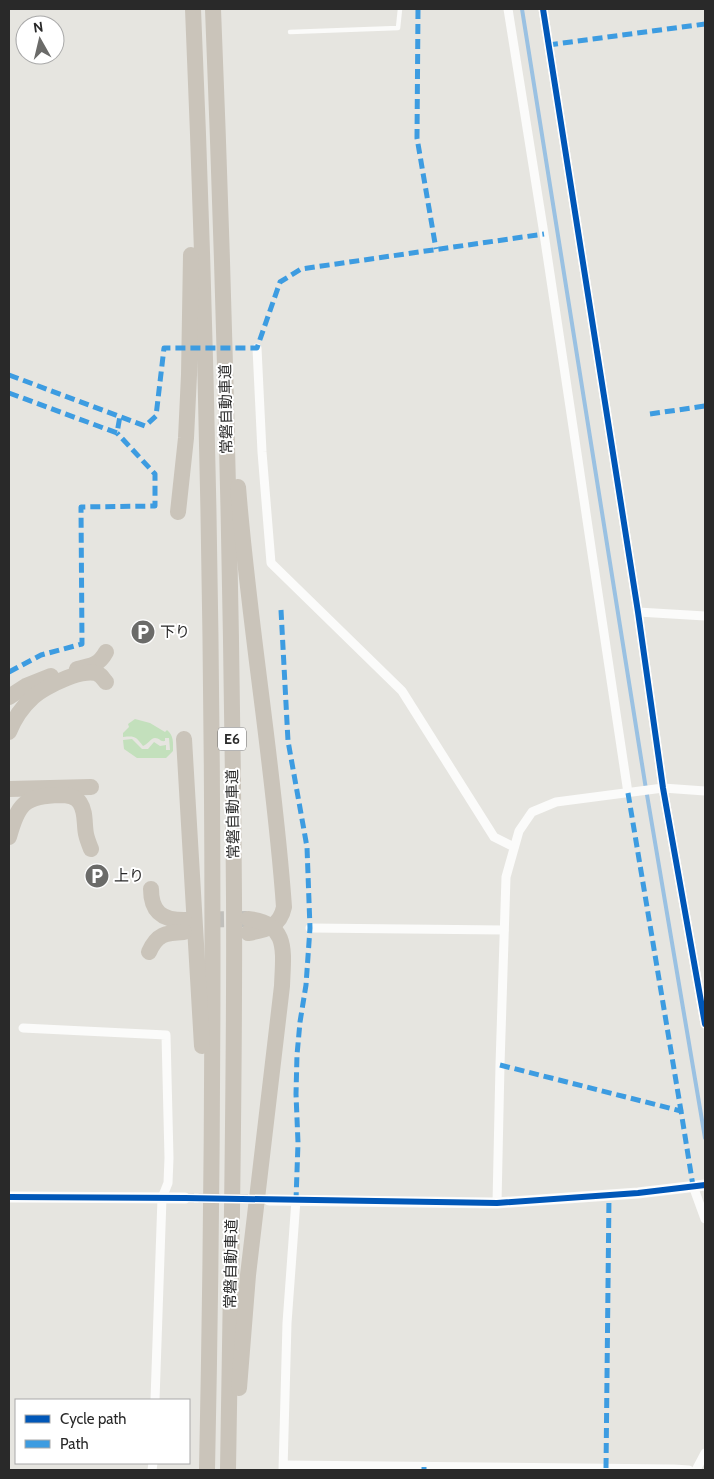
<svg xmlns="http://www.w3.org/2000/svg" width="714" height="1479" font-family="Cabin,'Noto Sans JP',sans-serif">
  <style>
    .green { fill: #c3e0bc }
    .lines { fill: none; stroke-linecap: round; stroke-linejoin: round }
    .stream { stroke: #9ac1e2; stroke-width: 4 }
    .minor-tunnel { stroke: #c0bfbb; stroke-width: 9; stroke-dasharray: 9 4.5; stroke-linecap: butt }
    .motorway-tunnel { stroke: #c0bfbb; stroke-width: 16; stroke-dasharray: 16 8; stroke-linecap: butt }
    .service { stroke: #fbfbfa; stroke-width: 4.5 }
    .minor { stroke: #fbfbfa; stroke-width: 9 }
    .tertiary { stroke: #fbfbfa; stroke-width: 11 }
    .motorway { stroke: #cac4ba; stroke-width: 16 }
    .quiet { stroke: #3d9ce1; stroke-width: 5; stroke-dasharray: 10 5; stroke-linecap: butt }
    .cycleway-casing { stroke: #fff; stroke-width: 9 }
    .cycleway { stroke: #0057b8; stroke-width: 6 }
    .labels { text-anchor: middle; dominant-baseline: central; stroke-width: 4; stroke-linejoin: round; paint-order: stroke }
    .shield { fill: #fff; stroke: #696969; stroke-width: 1 }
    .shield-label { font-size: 14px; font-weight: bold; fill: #292929 }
    .street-label { font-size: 15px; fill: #292929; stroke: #fff }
    .poi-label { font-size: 15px; fill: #292929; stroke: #fff; text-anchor: start }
  </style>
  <rect width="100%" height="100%" fill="#e6e5e0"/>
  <path class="green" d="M135 719 150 723 165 732 167 730C174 736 173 742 173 751L166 758H137L124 749 123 740 132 739 142 749H148L154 742 160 746 166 745V750H170L169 738H165V741C160 742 160 738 155 738 151 738 147 745 143 746 135 736 135 736 123 737V733L129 727 128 724Z"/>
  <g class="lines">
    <polyline class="stream" points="522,9 645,783 705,1138"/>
    <polyline class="minor-tunnel" points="185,1198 259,1199"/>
    <polyline class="motorway-tunnel" points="184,920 247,919"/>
    <polyline class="service" points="290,32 398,28 400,9"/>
    <g class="minor">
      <polyline points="508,9 544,234 628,793"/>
      <polyline points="543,9 638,612 663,788 705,1024"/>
      <polyline points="257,348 262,452 271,563 402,691 494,837 514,847"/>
      <polyline points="638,612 705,616"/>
      <polyline points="310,928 504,930"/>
      <polyline points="23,1028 166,1035 169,1158 168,1183 162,1198 155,1400"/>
      <polyline points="693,1186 705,1219"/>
      <polyline points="497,1203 500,1065 506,877 519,831 532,812 556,802 663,788 705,791"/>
      <polyline points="284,1465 674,1469 689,1470"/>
      <polyline points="152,1470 153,1463"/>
      <polyline points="283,1470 287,1323 296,1200"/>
      <polyline points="696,1470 705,1453"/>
    </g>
    <g class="tertiary">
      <polyline points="9,1197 185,1198"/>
      <polyline points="269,1200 497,1203 638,1193 705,1185"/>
    </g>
    <g class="motorway">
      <path d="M193 9C214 495 217 983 207 1470"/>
      <path d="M213 9C225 305 232 601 234 897 235 1088 231 1279 228 1470"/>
      <path d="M238 487C249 627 274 766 284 907 280 927 266 930 248 933"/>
      <polyline points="178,512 186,438 189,375 191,255"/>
      <path d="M77 669C91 666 99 665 106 652"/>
      <polyline points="9,697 26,686 51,676"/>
      <path d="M9 732C14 719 22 707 33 697 44 687 88 664 101 676 102 677 105 681 106 682"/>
      <polyline points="184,739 202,1046"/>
      <polyline points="9,789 91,787"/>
      <path d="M9 837C18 804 24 796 60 795 68 795 76 796 80 803 86 812 84 824 86 834 87 839 89 844 91 849"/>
      <path d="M151 889C151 912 162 920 184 920"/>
      <path d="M149 952C157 934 165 933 184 932"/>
      <path d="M239 1388 248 1275 282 986C283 954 290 923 248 919"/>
    </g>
    <g class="quiet">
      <polyline points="418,9 417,138 436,249"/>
      <polyline points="548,45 705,24"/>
      <polyline points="9,375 145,426 156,416 164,348 257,348 280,282 301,269 544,234"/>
      <polyline points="9,393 117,433 120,416"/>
      <polyline points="650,414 705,406"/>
      <polyline points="281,610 288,741 307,847 310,928 306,985 300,1022 297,1055 296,1094 298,1143 296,1200"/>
      <polyline points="9,672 41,655 82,644 81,507 155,506 155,474 117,433"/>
      <polyline points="628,793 681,1111"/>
      <polyline points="500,1065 681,1111 693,1186"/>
      <polyline points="606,1468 609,1195"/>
      <polyline points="424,1470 424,1467"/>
    </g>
    <defs>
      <g id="cycleway">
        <polyline points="543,9 638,612 663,788 705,1024"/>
        <polyline points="9,1197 185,1198 497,1203 638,1193 705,1185"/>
      </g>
    </defs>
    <use href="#cycleway" class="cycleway-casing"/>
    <use href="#cycleway" class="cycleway"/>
  </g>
  <defs>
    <symbol id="parking-disc" viewBox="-11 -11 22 22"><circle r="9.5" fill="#6b6b69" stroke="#fff"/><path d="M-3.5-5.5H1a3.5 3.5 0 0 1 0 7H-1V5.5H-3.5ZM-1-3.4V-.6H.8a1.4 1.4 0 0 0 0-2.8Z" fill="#fff"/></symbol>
  </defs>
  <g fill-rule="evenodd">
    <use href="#parking-disc" x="129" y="618" width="28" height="28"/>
    <use href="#parking-disc" x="83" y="862" width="28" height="28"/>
  </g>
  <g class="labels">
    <rect class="shield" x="218" y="727.5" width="28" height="23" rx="4"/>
    <g class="shield-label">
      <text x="232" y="739">E6</text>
    </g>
    <g class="street-label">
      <text transform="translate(226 409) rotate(-91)">常磐自動車道</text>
      <text transform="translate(233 814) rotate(-91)">常磐自動車道</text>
      <text transform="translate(231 1264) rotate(-89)">常磐自動車道</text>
    </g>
    <g class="poi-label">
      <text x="160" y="632">下り</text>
      <text x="114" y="876">上り</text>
    </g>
  </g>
  <rect width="714" height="1479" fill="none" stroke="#292929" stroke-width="20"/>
  <rect x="15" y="1399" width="175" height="65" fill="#ffffff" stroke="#a9a9a9"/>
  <rect x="25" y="1415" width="25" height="8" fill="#0057b8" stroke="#a9a9a9"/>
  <text x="60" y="1424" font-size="15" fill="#292929">Cycle path</text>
  <rect x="25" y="1440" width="25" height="8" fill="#3d9ce1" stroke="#a9a9a9"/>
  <text x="60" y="1449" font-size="15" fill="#292929">Path</text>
  <g transform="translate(40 40) rotate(352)"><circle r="24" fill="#ffffff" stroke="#a9a9a9"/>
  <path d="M0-4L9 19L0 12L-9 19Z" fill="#6b6b69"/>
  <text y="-8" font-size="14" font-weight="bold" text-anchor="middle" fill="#292929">N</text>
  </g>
</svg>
